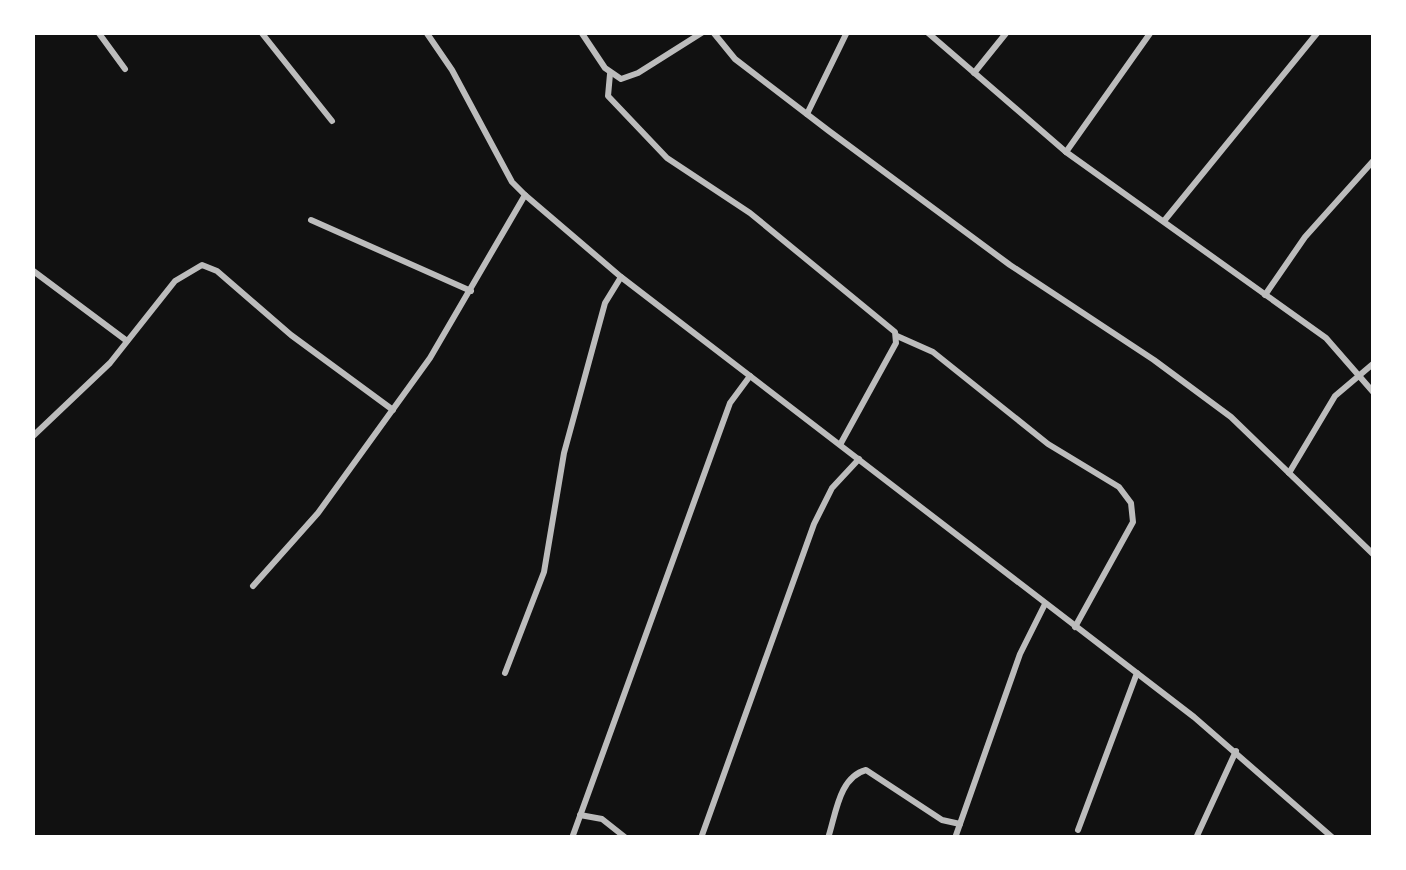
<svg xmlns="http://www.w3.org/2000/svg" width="1406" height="870" font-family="'DejaVu Sans',sans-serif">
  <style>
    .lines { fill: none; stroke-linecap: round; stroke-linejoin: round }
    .minor { stroke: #bcbcbc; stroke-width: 6 }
  </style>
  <rect width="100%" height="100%" fill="#111"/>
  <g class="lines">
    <g class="minor">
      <polyline points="98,32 125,69"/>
      <polyline points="261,32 332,121"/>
      <polyline points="426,32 452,70 512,182 525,195 621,277 1194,717 1333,838"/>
      <polyline points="581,32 605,68 621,79 638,73 703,32"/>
      <polyline points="713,32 735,59 829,131 1010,265 1154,360 1231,417 1374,555"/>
      <polyline points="927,32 1066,152 1326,338 1374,393"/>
      <polyline points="974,73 1007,32"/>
      <polyline points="610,74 608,96 667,158 750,213 895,332 896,343 841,443"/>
      <polyline points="807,114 847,32"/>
      <polyline points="1066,152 1151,32"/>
      <polyline points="311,220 471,291"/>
      <polyline points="1164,221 1318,32"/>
      <polyline points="32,270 127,341"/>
      <polyline points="1265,295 1305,237 1374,160"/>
      <polyline points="897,336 933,352 1048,444 1119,487 1131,503 1133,522 1075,627"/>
      <polyline points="32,437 110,363 175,281 202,265 217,271 291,335 393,410"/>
      <polyline points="1289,473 1335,396 1374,363"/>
      <polyline points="253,586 318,513 430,358 525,195"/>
      <polyline points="1374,659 1374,687"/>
      <polyline points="505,673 544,572 564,453 605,303 621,277"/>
      <polyline points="580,815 602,819 626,838"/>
      <polyline points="1078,830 1137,673"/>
      <polyline points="572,838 730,403 750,376"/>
      <polyline points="701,838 814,524 832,488 859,459"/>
      <path d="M828 838C836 814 839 777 866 770L942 820 960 824"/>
      <polyline points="955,838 1020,654 1045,604"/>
      <polyline points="1196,838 1236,751"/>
    </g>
  </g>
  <rect width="1406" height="870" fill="none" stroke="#ffffff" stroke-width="70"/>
</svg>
